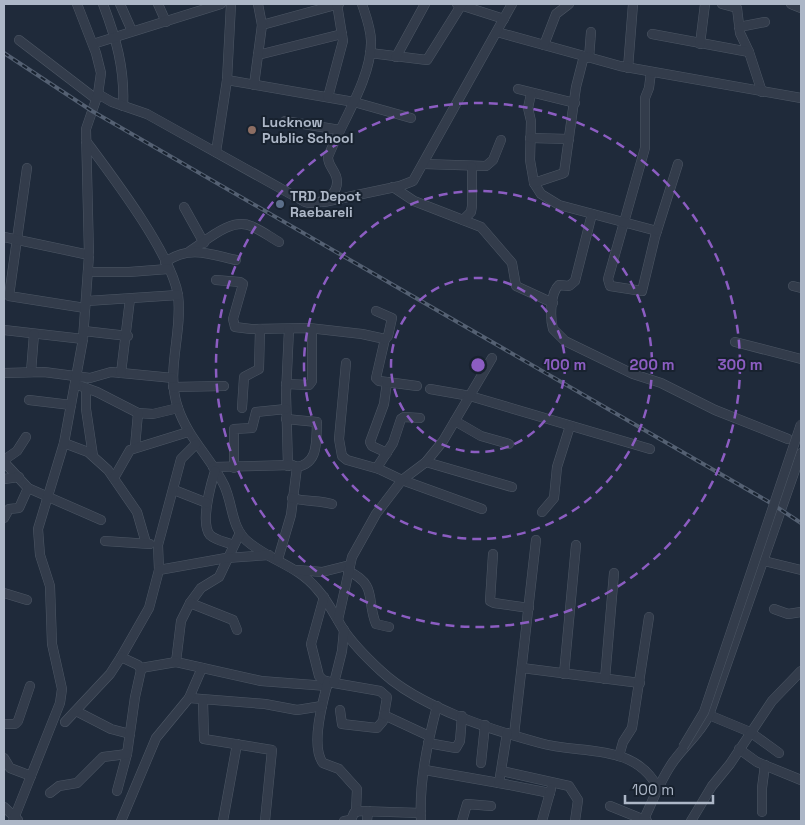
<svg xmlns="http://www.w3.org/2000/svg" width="805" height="825" font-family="'Space Grotesk',sans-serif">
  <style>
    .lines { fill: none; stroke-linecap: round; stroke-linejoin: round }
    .minor-casing { stroke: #4d5765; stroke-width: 10 }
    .minor { stroke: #333c4b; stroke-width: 9 }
    .rail-casing { stroke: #546072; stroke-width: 4 }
    .rail { stroke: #18222f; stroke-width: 2; stroke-dasharray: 5.5; stroke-linecap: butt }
    .minor-bridge-casing { stroke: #4d5765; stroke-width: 10; stroke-linecap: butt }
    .minor-bridge { stroke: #333c4b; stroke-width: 9 }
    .ring { fill: none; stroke: #8c5dc2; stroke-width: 2.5; stroke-dasharray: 9 6 }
    .education-dot { fill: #8d6e63; stroke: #18222f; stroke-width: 2 }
    .service-dot { fill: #5c6f8a; stroke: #18222f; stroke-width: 2 }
    .labels { text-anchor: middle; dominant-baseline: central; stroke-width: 4; stroke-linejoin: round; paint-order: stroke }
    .poi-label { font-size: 14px; font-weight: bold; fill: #adb7c7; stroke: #18222f; text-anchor: start }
    .centre { fill: #8c5dc2; stroke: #18222f; stroke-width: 2.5 }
    .ring-label { font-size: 15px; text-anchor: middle; font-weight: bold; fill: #8c5dc2; stroke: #18222f; stroke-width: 4; stroke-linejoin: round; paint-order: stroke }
  </style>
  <rect width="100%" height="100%" fill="#1f2a3a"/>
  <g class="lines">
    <defs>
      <g id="minor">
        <path d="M103 4C116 38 125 69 123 106"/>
        <polyline points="120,4 132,31"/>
        <polyline points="158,4 166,22"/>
        <polyline points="457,4 504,19"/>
        <polyline points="722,4 737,8 740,33 749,52"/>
        <polyline points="791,4 801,8"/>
        <polyline points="262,25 339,4"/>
        <polyline points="739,27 765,22"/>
        <polyline points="497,32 584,56"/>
        <polyline points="652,34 749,52 762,92"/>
        <polyline points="19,40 96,99"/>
        <polyline points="93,44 221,4"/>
        <polyline points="700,44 705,4"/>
        <polyline points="544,45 556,14 569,4"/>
        <polyline points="370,53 427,60 462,4"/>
        <polyline points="258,55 342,34"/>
        <polyline points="396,57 425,4"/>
        <polyline points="589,58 591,32"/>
        <polyline points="628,68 633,4"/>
        <polyline points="651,72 649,88 645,98 645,148 608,279 610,286 642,291 655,237 678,164"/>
        <polyline points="227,80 354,102 411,118"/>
        <polyline points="254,85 262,25 258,4"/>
        <polyline points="518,89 575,103"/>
        <path d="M98 94 112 102 147 114 305 202C320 207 342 194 336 176 333 168 328 165 328 157 341 123 372 78 371 41 371 29 366 16 362 4"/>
        <polyline points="531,94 528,108 531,121 530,160 534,183 541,194 559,205 657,231"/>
        <polyline points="328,97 343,41 337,4"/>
        <polyline points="285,121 340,130"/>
        <polyline points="530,138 569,139"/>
        <path d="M86 141C112 176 171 253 178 295 183 333 165 371 178 408 188 438 211 458 224 485 233 504 231 527 247 541 270 561 297 565 317 589 328 601 335 616 343 629 353 644 368 659 381 671 418 706 491 730 540 743 582 755 634 742 658 788"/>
        <polyline points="216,152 227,80 231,4"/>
        <polyline points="424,164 486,166 493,160 501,140"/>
        <polyline points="27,168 9,296 85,308"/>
        <polyline points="534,183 564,173 576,87 584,56 620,66 801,98"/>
        <polyline points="393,187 414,201 481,227 512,263 516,286 553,303"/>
        <polyline points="324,202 400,186 413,181 512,4"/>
        <polyline points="184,207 204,243"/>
        <path d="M592 214 575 281 569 286 559 285C550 293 550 318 553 329L565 341 633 374 661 383 715 410 788 439"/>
        <polyline points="463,220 471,212 472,206 472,167"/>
        <polyline points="4,237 89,255"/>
        <path d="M190 251C206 241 231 217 251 226 261 230 270 237 279 242"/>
        <path d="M165 262C190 245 209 254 236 260"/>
        <polyline points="88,272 129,272 168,269"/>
        <polyline points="216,280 240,282 243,284 233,319 235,327 251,329 309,328 362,334 385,339 376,378 379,381 387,382 384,404 370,442 372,446 387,453"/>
        <polyline points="793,286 801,288"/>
        <polyline points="87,301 178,295"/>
        <polyline points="376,311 392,318 388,336 385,339"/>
        <polyline points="4,330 83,339"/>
        <polyline points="84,331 128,336"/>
        <polyline points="735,342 801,359"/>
        <polyline points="346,363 339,439 342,456 347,460 379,469"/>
        <polyline points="31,372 34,334"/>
        <polyline points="4,373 44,372 90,378 111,372 173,378"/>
        <polyline points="121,373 130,299"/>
        <polyline points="387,382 417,386"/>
        <polyline points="75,384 97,392 138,413 153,414 178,408"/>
        <polyline points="286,384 309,385 312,381 312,329"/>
        <polyline points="173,387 224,386"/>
        <polyline points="86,388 86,409 93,456"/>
        <polyline points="430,389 470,396 650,449"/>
        <polyline points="29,400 71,405"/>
        <polyline points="242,408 244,377 259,369 260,329"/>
        <polyline points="420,418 404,417 401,419 393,443 378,466 379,469 402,480 482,509"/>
        <path d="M286 419 317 422C316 441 319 463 297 467"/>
        <polyline points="455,421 481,436 509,444"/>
        <polyline points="64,443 88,452 108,470 137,512 146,543"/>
        <polyline points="135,447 138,413"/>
        <polyline points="4,460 17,451 26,437"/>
        <polyline points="4,462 28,488 101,520"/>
        <polyline points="426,462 512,487"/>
        <polyline points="288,466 286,394 289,329"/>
        <polyline points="213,467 292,465 297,467 291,515 278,559"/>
        <polyline points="234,468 234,429 252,428 256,412 286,409"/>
        <path d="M215 471C211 484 200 523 210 535 215 540 226 542 233 545"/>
        <polyline points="114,478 130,450 188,432"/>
        <polyline points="4,479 19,477"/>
        <polyline points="174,490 207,503"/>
        <path d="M292 498C306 502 318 500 332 504"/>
        <polyline points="542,512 554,498 557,467 570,426"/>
        <polyline points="4,518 9,509 19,508 28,488"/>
        <polyline points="240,533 219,577 201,588 190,603 181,621 176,662 261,681 327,686"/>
        <polyline points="105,541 150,544"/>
        <polyline points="493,554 490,601 494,603 529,608"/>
        <polyline points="764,561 801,570"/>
        <polyline points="159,570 158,545 181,459 196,444"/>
        <polyline points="297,570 322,572 350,565"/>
        <path d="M348 571C378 585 366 600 376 624L389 627"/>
        <polyline points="4,593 27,600"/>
        <polyline points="324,597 311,644 319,676 323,680 334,683 380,691 387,697 383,721 377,728 342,724 340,710"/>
        <polyline points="190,603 233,620 237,630"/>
        <polyline points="774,609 788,614 801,612"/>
        <polyline points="338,620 352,557 376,514 402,480 426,462 443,441 492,358"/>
        <polyline points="141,668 176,662"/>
        <polyline points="522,668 640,683"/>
        <polyline points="564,674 576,545"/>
        <polyline points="605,679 614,573"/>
        <path d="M328 682C323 700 310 746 323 763L339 769 357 789 356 811"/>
        <polyline points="334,683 342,651 344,630"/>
        <polyline points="189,698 265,704 297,710 322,706"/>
        <polyline points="203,700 204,739 272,750 265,821"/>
        <polyline points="76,711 111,729 130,734"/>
        <polyline points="384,715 429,736"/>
        <polyline points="709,715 750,732 779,753"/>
        <polyline points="65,722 110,674 121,657 149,608 159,570 226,558 269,555"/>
        <polyline points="4,724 15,724 18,721 30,686"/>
        <polyline points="514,735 536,540"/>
        <polyline points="428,743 456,748 460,741 462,716"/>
        <polyline points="739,749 757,762 801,780"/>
        <polyline points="619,756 623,742 632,728 649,617"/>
        <polyline points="4,758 10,768 31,776"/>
        <polyline points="481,763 485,725"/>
        <polyline points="425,770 499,783 507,733"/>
        <polyline points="502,771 569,786 578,800 575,821"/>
        <polyline points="499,783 550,793"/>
        <polyline points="117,791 127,754 135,697 141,670 138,665 121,657"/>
        <polyline points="50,793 59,786 77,783 103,757 127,754"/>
        <polyline points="610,806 647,821"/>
        <polyline points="4,807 18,820"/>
        <polyline points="762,812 762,788 765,765"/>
        <polyline points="13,821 60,703 62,689 52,644 50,586 40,555 38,529 64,443 83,339 89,255 86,129 98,94 101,73 96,53 77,4"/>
        <polyline points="121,821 156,738 189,698 202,668"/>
        <polyline points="223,821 237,744"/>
        <polyline points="344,821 351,820 354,813 359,811 421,813"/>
        <polyline points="367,821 368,811"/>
        <path d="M421 821C419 782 427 745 437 706"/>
        <polyline points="462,821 467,804 491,806"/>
        <polyline points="542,821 551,789"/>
        <path d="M643 821C653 801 660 780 673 762 685 745 700 734 709 715L801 453"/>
        <polyline points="691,821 712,786 730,764 772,701 801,671"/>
      </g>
    </defs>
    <use href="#minor" class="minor-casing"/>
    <use href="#minor" class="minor"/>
    <defs>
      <polyline id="rail" points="4,53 92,111 769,502 801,523"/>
    </defs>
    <use href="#rail" class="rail-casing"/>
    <use href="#rail" class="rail"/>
    <defs>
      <polyline id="minor-bridge" points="683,747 704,712 801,424"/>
    </defs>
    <use href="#minor-bridge" class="minor-bridge-casing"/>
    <use href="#minor-bridge" class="minor-bridge"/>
  </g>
  <g class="ring">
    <circle cx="478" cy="365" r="87"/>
    <circle cx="478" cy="365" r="174"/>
    <circle cx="478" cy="365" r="262"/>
  </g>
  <circle class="education-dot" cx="252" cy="130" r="5"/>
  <circle class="service-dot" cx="280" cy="204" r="5"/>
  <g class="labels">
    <g class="poi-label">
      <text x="262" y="122">Lucknow<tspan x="262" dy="16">Public School</tspan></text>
      <text x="290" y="196">TRD Depot<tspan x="290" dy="16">Raebareli</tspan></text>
    </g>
  </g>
  <circle cx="478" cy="365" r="8" class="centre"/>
  <g class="ring-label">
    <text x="565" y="370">100 m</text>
    <text x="652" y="370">200 m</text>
    <text x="740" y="370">300 m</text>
  </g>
  <rect width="805" height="825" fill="none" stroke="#adb7c7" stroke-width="10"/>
  <path d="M625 795v8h88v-8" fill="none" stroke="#adb7c7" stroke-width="2.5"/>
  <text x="632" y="795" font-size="15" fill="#adb7c7" stroke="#18222f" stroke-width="4" paint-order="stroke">100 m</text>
</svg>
